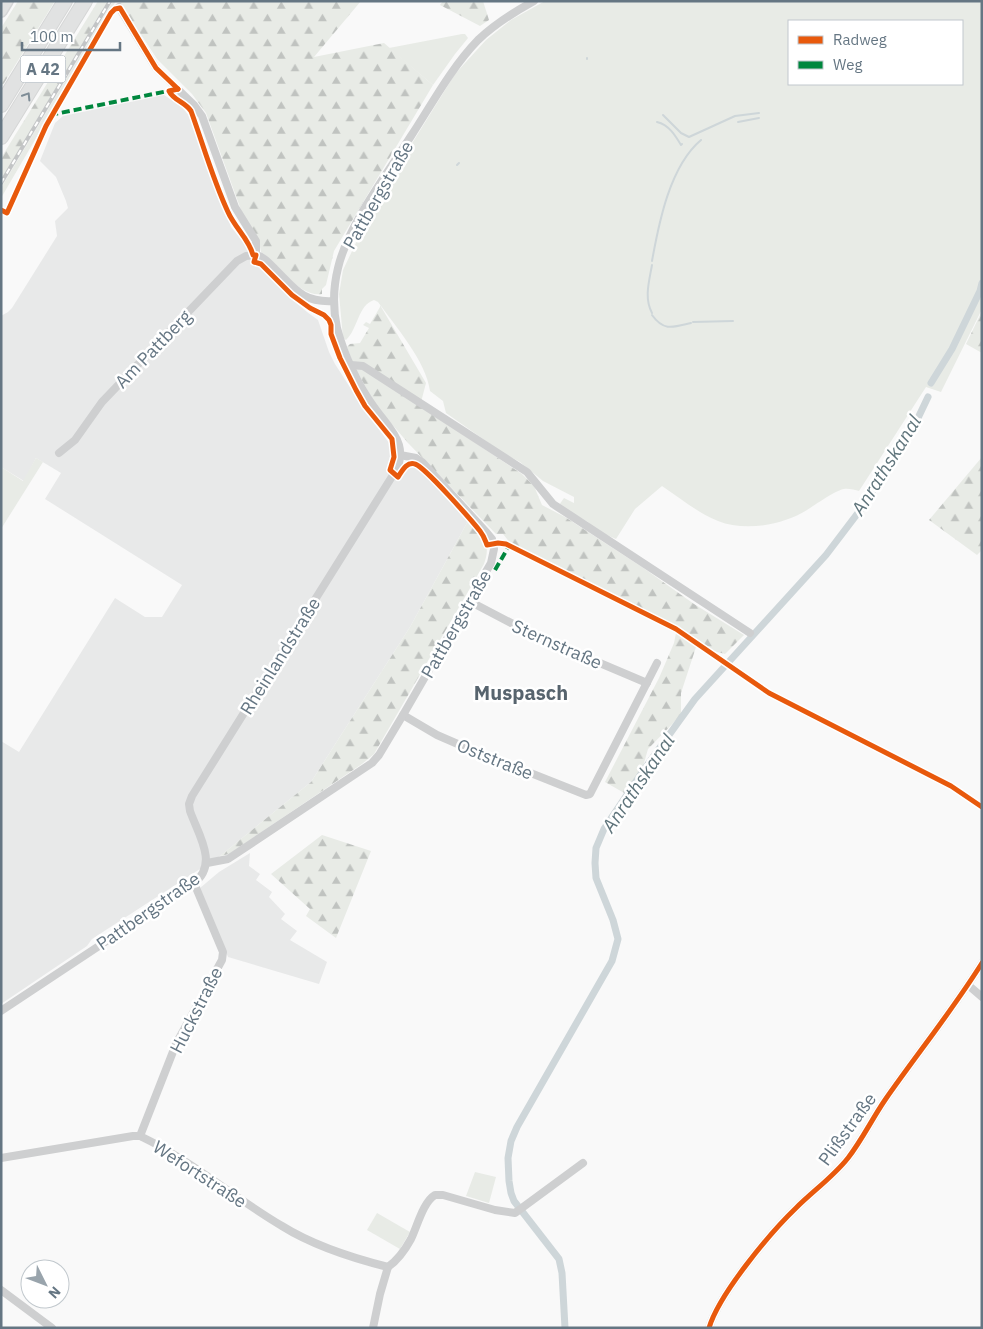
<svg xmlns="http://www.w3.org/2000/svg" width="983" height="1329" font-family="'IBM Plex Sans',sans-serif">
  <style>
    .built { fill: #e8e9e9 }
    .green { fill: #e8ebe6; fill-rule: evenodd }
    .forest { fill: url(#forest-firs) }
    .lines { fill: none; stroke-linecap: round; stroke-linejoin: round }
    .stream { stroke: #ced6d9; stroke-width: 2 }
    .canal { stroke: #ced6d9; stroke-width: 7 }
    .secondary-casing { stroke: #d5d6d7; stroke-width: 14 }
    .motorway-casing { stroke: #d5d6d6; stroke-width: 16 }
    .minor { stroke: #cecfd0; stroke-width: 8 }
    .secondary { stroke: #e1e2e2; stroke-width: 11 }
    .motorway { stroke: #e1e2e2; stroke-width: 14 }
    .rail-casing { stroke: #c3c5c6; stroke-width: 4 }
    .rail { stroke: #fff; stroke-width: 2; stroke-dasharray: 5.5; stroke-linecap: butt }
    .quiet { stroke: #00873e; stroke-width: 4; stroke-dasharray: 8 4; stroke-linecap: butt }
    .cycleway-casing { stroke: #fff; stroke-width: 8 }
    .cycleway { stroke: #e8590c; stroke-width: 5 }
    .oneway { stroke: #7e8c96 }
    .labels { text-anchor: middle; dominant-baseline: central; stroke-width: 5; stroke-linejoin: round; paint-order: stroke }
    .shield { fill: #fff; stroke: #939fa8; stroke-width: 1 }
    .shield-label { font-size: 16px; font-weight: bold; fill: #657683 }
    .street-label { font-size: 18px; fill: #657683; stroke: #fff }
    .water-label { font-size: 19px; font-style: italic; fill: #60757c; stroke: #fff }
    .quarter-label { font-size: 20px; font-weight: bold; fill: #57646e; stroke: #fff }
  </style>
  <defs>
    <pattern id="forest-firs" width="22" height="20" patternUnits="userSpaceOnUse" patternTransform="scale(1.25)"><rect width="22" height="20" fill="#e8ebe6"/><path d="M5 1l3.5 6h-7zM16 11l3.5 6h-7z" fill="#c0c3c0"/></pattern>
  </defs>
  <rect width="100%" height="100%" fill="#f9f9f9"/>
  <g class="built">
    <polygon points="108,1 113,1 1,188 1,181"/>
    <polygon points="164,95 182,107 193,121 231,227 248,248 253,264 260,267 287,295 307,312 318,320 329,352 335,364 362,406 389,443 391,452 388,465 403,474 407,469 414,467 419,469 468,521 410,627 311,782 220,856 92,939 87,946 1,1004 1,741 19,752 115,598 145,617 162,617 182,585 45,499 61,473 36,458 24,481 1,467 1,316 8,312 12,308 57,236 55,221 68,208 66,201 56,177 40,161 55,123 63,116"/>
    <polygon points="250,853 249,866 260,874 256,880 272,892 269,897 285,914 281,919 297,931 290,940 327,962 319,984 228,957 200,888 219,872"/>
  </g>
  <g class="green">
    <polygon points="113,1 116,1 1,198 1,188"/>
    <path d="M545 1H982V309L941 392 926 387 859 491C855 490 848 488 844 489 836 490 815 505 807 510 783 525 745 532 718 521 698 513 680 498 662 486L635 509 616 539 595 530 588 522 559 505 564 498 574 503V497L543 481 520 462 503 453 446 413 443 401 430 391C426 361 396 327 378 302L374 300C358 305 358 329 346 340L343 338 339 294 343 270 375 203 455 74 486 40 511 20ZM789 21H962V84H789Z"/>
    <polygon points="462,34 465,34 468,38 455,54 433,85 389,48"/>
    <polygon points="36,458 43,462 1,529 1,467 23,481"/>
    <polygon points="475,1172 496,1177 489,1203 466,1196"/>
    <polygon points="377,1213 410,1232 400,1249 367,1230"/>
  </g>
  <g class="forest">
    <polygon points="18,1 55,1 1,88 1,28"/>
    <polygon points="98,1 108,1 1,181 1,158"/>
    <path d="M119 1H361L314 57 384 43 433 85 334 251 326 285 322 289V294C299 298 278 263 261 252L259 242 241 210 206 113 192 94 157 59Z"/>
    <polygon points="443,1 483,1 489,20 480,26 440,5"/>
    <polygon points="380,305 426,383 420,406 522,474 534,486 542,505 565,517 642,567 694,604 744,635 725,654 706,649 697,644 681,693 681,715 648,749 642,770 626,794 605,782 659,678 674,643 676,633 661,624 564,576 511,544 503,534 496,534 409,444 377,407 355,368 347,347 350,344 360,343 369,328 363,325 366,322 370,324 380,307"/>
    <polygon points="982,311 982,353 966,344"/>
    <polygon points="982,457 982,550 977,555 929,520"/>
    <path d="M468 521C482 536 492 542 484 564L374 754 362 764 229 854 220 856 311 782 410 627Z"/>
    <polygon points="322,835 371,851 336,938 306,916 310,909 271,874"/>
  </g>
  <g class="lines">
    <g class="stream">
      <polyline points="587,59 587,58"/>
      <polyline points="663,115 681,133 689,137 735,116 759,113"/>
      <path d="M657 122C669 125 675 135 681 145L682 144"/>
      <polyline points="738,122 759,118"/>
      <polyline points="457,165 459,163"/>
      <path d="M652 261C659 222 670 166 701 140"/>
      <path d="M652 313C644 298 649 282 652 265"/>
      <path d="M652 315C664 332 674 327 691 323"/>
      <polyline points="693,322 733,321"/>
    </g>
    <g class="canal">
      <polyline points="931,383 952,349 980,291 982,283"/>
      <polyline points="565,1328 562,1273 559,1259 514,1201 511,1193 509,1181 508,1158 511,1141 517,1127 612,961 618,939 613,920 596,878 595,863 596,848 604,829 643,771 695,699 826,555 864,505 918,418 928,397"/>
    </g>
    <defs>
      <polyline id="secondary" points="1,11 7,1"/>
      <g id="motorway">
        <polyline points="1,105 65,1"/>
        <polyline points="1,137 85,1"/>
      </g>
    </defs>
    <use href="#secondary" class="secondary-casing"/>
    <use href="#motorway" class="motorway-casing"/>
    <g class="minor">
      <path d="M119 7 156 68 194 105 202 116 235 207 256 241V255C264 257 269 263 275 269 295 289 303 303 334 301"/>
      <polyline points="351,365 363,366 527,472 553,504 750,633"/>
      <polyline points="59,453 75,440 102,402 237,261 246,256 256,255"/>
      <polyline points="469,601 536,636 647,683"/>
      <polyline points="403,715 437,735 460,745 586,795 590,794 657,663"/>
      <polyline points="207,863 228,859 372,763 379,755 403,715 491,563 494,549 492,539 487,533 422,462 416,458 400,455"/>
      <polyline points="968,985 982,997"/>
      <path d="M1 1011 194 883C219 864 198 834 190 811L189 804 192 796 398 467C400 460 401 452 399 445 395 431 382 419 374 407 358 385 344 355 337 328 333 309 333 288 338 268 348 225 387 174 411 136 432 104 451 68 478 40 495 24 514 12 534 1"/>
      <polyline points="140,1136 176,1044 222,960 223,952 194,883"/>
      <path d="M1 1158 133 1136H140C192 1161 233 1197 282 1226 314 1246 352 1258 388 1267L380 1294 373 1328"/>
      <path d="M388 1267C398 1260 405 1250 411 1239 417 1227 423 1202 435 1195H443L495 1210 515 1213 583 1163"/>
      <polyline points="1,1290 52,1328"/>
      <path d="M709 1328C719 1294 770 1233 796 1208 813 1191 833 1177 848 1158 862 1140 872 1119 885 1100 917 1054 952 1011 982 963"/>
    </g>
    <use href="#secondary" class="secondary"/>
    <use href="#motorway" class="motorway"/>
    <defs>
      <polyline id="rail" points="1,183 110,1"/>
    </defs>
    <use href="#rail" class="rail-casing"/>
    <use href="#rail" class="rail"/>
    <g class="quiet">
      <polyline points="51,117 55,114 173,90"/>
      <polyline points="495,570 509,546"/>
    </g>
    <defs>
      <g id="cycleway">
        <path d="M178 89 169 91C173 100 185 102 191 111 203 144 213 180 228 212 235 228 249 239 253 255H256L254 262 261 264 292 295 310 308 324 315 329 320 331 325V334L340 358 356 390 365 406 392 439 394 457 390 470 398 477C402 471 407 461 415 464 425 467 472 521 480 531 484 536 485 540 487 545L498 543 506 544 676 629 769 693 951 786 982 807"/>
        <polyline points="1,210 7,213 46,126 111,13 115,9 120,8 156,68 178,89"/>
        <path d="M709 1328C719 1294 770 1233 796 1208 813 1191 833 1177 848 1158 862 1140 872 1119 885 1100 917 1054 952 1011 982 963"/>
      </g>
    </defs>
    <use href="#cycleway" class="cycleway-casing"/>
    <use href="#cycleway" class="cycleway"/>
  </g>
  <defs><path id="oneway-chevron" d="M-2-3.5L2.5 0L-2 3.5" fill="none" stroke-width="1.6" stroke-linecap="round" stroke-linejoin="round" transform="scale(1.25)"/></defs>
  <use class="oneway" href="#oneway-chevron" transform="translate(27 96) rotate(-58)"/>
  <g class="labels">
    <rect class="shield" x="20.5" y="55.5" width="45" height="27" rx="4"/>
    <g class="shield-label">
      <text x="43" y="69">A 42</text>
    </g>
    <g class="street-label">
      <text transform="translate(378 195) rotate(-60)">Pattbergstraße</text>
      <text transform="translate(153 349) rotate(-46)">Am Pattberg</text>
      <text transform="translate(456 624) rotate(-60)">Pattbergstraße</text>
      <text transform="translate(557 644) rotate(24)">Sternstraße</text>
      <text transform="translate(280 656) rotate(-58)">Rheinlandstraße</text>
      <text transform="translate(495 759) rotate(22)">Oststraße</text>
      <text transform="translate(148 911) rotate(-35)">Pattbergstraße</text>
      <text transform="translate(196 1010) rotate(-63)">Huckstraße</text>
      <text transform="translate(847 1129) rotate(-54)">Plißstraße</text>
      <text transform="translate(200 1174) rotate(33)">Wefortstraße</text>
    </g>
    <g class="water-label">
      <text transform="translate(886 465) rotate(-58)">Anrathskanal</text>
      <text transform="translate(638 783) rotate(-56)">Anrathskanal</text>
    </g>
    <g class="quarter-label">
      <text x="521" y="692">Muspasch</text>
    </g>
  </g>
  <rect width="983" height="1329" fill="none" stroke="#657683" stroke-width="5"/>
  <rect x="788" y="20" width="175" height="65" fill="#ffffff" stroke="#c1c8cd"/>
  <rect x="798" y="36" width="25" height="8" fill="#e8590c" stroke="#c1c8cd"/>
  <text x="833" y="45" font-size="15" fill="#657683">Radweg</text>
  <rect x="798" y="61" width="25" height="8" fill="#00873e" stroke="#c1c8cd"/>
  <text x="833" y="70" font-size="15" fill="#657683">Weg</text>
  <g transform="translate(45 1284) rotate(132)"><circle r="24" fill="#ffffff" stroke="#c1c8cd"/>
  <path d="M0-4L9 19L0 12L-9 19Z" fill="#99a4ac"/>
  <text y="-8" font-size="14" font-weight="bold" text-anchor="middle" fill="#657683">N</text>
  </g>
  <path d="M22 42v8h98v-8" fill="none" stroke="#657683" stroke-width="2.5"/>
  <text x="30" y="42" font-size="15" fill="#657683" stroke="#ffffff" stroke-width="4" paint-order="stroke">100 m</text>
</svg>
